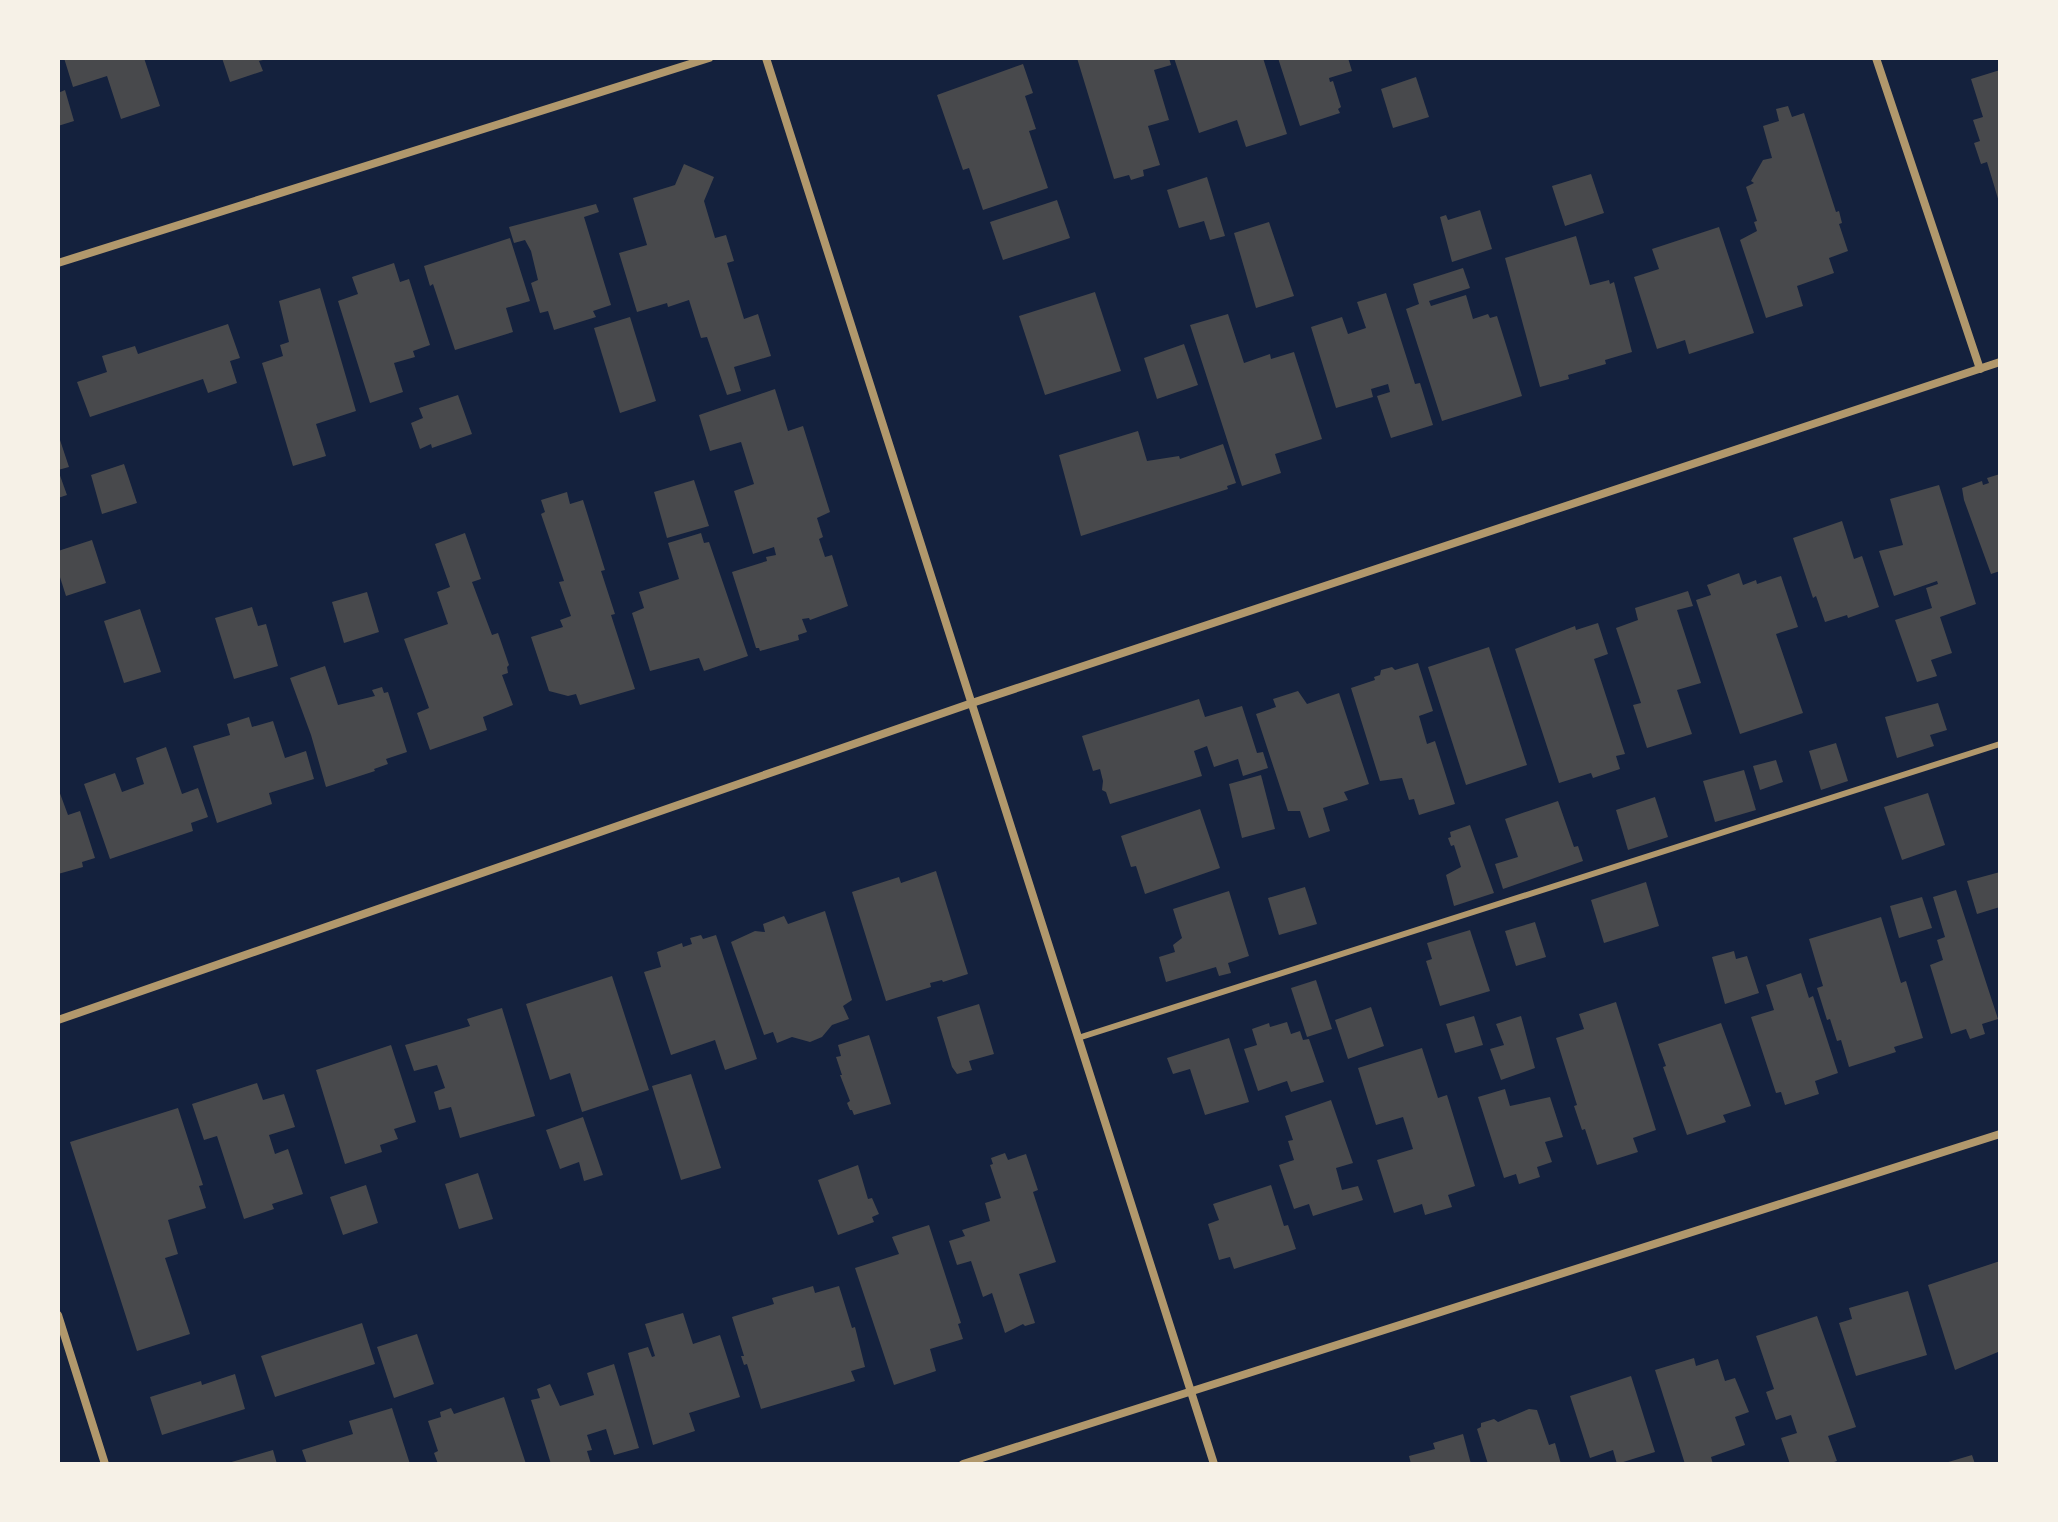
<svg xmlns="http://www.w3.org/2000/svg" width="2058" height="1522" font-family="Montserrat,sans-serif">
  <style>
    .building { fill: #48494c }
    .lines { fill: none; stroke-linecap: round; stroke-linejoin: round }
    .service { stroke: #b1986c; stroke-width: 6 }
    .minor { stroke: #b1986c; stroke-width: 8 }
  </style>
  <rect width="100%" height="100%" fill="#14213d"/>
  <g class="building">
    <polygon points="64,58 144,58 160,106 121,119 107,76 73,87"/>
    <polygon points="222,58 267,58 267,59 259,61 263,71 230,82"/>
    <polygon points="1077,58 1169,58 1171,65 1154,70 1169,120 1148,126 1160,165 1143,170 1144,176 1131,180 1129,175 1114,179"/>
    <polygon points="1174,58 1263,58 1287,134 1246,147 1237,120 1199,133"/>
    <polygon points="1278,58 1348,58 1352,71 1329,78 1330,82 1333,81 1341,107 1338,109 1340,113 1300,126"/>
    <polygon points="1023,64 1033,93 1025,96 1036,129 1029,131 1048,188 983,210 969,168 963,170 937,95"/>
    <polygon points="2000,70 2000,201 1999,202 1987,162 1981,164 1974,143 1980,141 1973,120 1983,117 1971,79"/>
    <polygon points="1416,77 1429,117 1393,128 1381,89"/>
    <polygon points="65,90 74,121 58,126 58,93"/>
    <polygon points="1788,106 1792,117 1804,113 1836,212 1839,211 1842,223 1839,224 1848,251 1829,258 1834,273 1797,286 1803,306 1766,318 1740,240 1757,231 1754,222 1757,221 1746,187 1754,183 1751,181 1763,160 1772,158 1763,126 1779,121 1776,109"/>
    <polygon points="684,164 714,177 704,201 715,238 726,235 734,261 727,263 744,319 758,314 771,356 734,367 741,391 727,395 707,337 701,338 689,300 668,307 667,303 637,312 619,253 647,245 633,198 675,185"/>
    <polygon points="1591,174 1604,213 1565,226 1552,186"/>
    <polygon points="1207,177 1225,236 1210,240 1204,221 1179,228 1167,190"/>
    <polygon points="1057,200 1070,238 1003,260 990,222"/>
    <polygon points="596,204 599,212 584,217 611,305 593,311 596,317 554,330 548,311 540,313 531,283 538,280 531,251 525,240 514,243 509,227"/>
    <polygon points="1480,210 1492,249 1452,262 1440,217 1446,215 1448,220"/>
    <polygon points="1269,222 1294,296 1256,308 1234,233"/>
    <polygon points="1719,227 1754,333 1689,354 1685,340 1657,349 1634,277 1659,269 1652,249"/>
    <polygon points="1576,236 1590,285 1609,280 1610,284 1614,282 1632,352 1605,360 1606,364 1568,375 1569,379 1540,387 1505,258"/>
    <polygon points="510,238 530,301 506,308 513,332 455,350 433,284 430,286 424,266"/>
    <polygon points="394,263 400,282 409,279 430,345 413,351 415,357 394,363 403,392 370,403 338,301 358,294 352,277"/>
    <polygon points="1463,268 1470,288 1429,301 1431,306 1466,295 1473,319 1488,314 1490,318 1497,316 1522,396 1442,421 1406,309 1419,304 1413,284"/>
    <polygon points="320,288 356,411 316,424 326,456 293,466 262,363 283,356 280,345 289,342 279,301"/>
    <polygon points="1095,292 1121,371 1045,395 1019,316"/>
    <polygon points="1386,293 1415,384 1420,383 1433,425 1391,438 1377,396 1390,392 1388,384 1371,389 1373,397 1336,408 1311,327 1342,317 1348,334 1366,328 1357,302"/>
    <polygon points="1228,314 1244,363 1270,354 1271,359 1294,352 1322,439 1275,454 1281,473 1242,486 1190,325"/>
    <polygon points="630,317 656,401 620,413 594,328"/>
    <polygon points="228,324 240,358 230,361 237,383 208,393 203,379 90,417 77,382 107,372 102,356 135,346 138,354"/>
    <polygon points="1184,344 1198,385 1157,399 1144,358"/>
    <polygon points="775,389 788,431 803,426 830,512 817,518 823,537 819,539 825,557 832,555 848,606 810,620 809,618 802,619 807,632 798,635 799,640 760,651 759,648 756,648 732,572 767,561 766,557 776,555 774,547 753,554 734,491 754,484 741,442 710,451 699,415"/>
    <polygon points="458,395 472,434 432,448 431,444 420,449 411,423 423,418 419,408"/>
    <polygon points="1138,431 1147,461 1179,456 1180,459 1223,444 1236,483 1227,486 1228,489 1081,536 1059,455"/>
    <polygon points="58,434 69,467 58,470"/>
    <polygon points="124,464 137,503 102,514 91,475"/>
    <polygon points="58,470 67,495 58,498"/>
    <polygon points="2000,474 2000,571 1991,574 1964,500 1962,488 1982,481 1983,485 1989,483 1987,478"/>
    <polygon points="694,480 709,526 667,538 654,492"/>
    <polygon points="1939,485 1976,604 1940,617 1952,653 1931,660 1937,676 1917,682 1895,620 1932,608 1926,588 1938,584 1937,581 1894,596 1879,551 1903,545 1890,499"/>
    <polygon points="567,492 570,504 583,500 605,570 601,571 615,614 611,615 635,689 580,705 576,694 568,696 549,691 531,637 563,627 560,620 571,616 559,582 564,581 541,514 545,512 541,500"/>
    <polygon points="1842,521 1854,559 1862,556 1879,607 1848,618 1847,615 1825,622 1816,596 1813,598 1793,538"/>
    <polygon points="465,533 481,579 472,582 492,635 498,633 509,665 507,667 508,673 502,675 513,705 483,717 487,730 430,750 417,713 429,708 404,639 448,624 437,592 450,587 435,544"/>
    <polygon points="701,533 704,543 709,542 748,656 704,671 699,658 650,671 632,613 644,608 639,592 679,579 668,543"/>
    <polygon points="92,540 106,583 66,596 58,571 58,551"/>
    <polygon points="1739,573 1743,585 1756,580 1757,584 1781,576 1798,627 1776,634 1803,713 1740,734 1696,600 1711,595 1707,585"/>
    <polygon points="1688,591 1693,606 1677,610 1701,683 1677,690 1692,734 1647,748 1633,705 1641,703 1616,628 1638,620 1635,608"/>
    <polygon points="367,592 379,632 344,643 332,602"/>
    <polygon points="252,607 258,626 266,624 278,666 234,679 215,618"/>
    <polygon points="140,609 161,672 124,683 104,621"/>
    <polygon points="1598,623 1608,654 1594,659 1625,754 1616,756 1620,769 1593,778 1591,773 1559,783 1515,649 1575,626 1576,630"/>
    <polygon points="1489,647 1527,765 1466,785 1428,667"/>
    <polygon points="1418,663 1433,711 1419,716 1427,744 1435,741 1455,804 1419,815 1414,799 1409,800 1402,778 1380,781 1351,688 1375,680 1374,677 1380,675 1381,670 1392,667 1395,670"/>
    <polygon points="325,666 338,705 375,696 372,690 382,687 384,693 388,692 407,752 386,759 388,764 374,769 375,771 326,787 311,735 290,678"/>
    <polygon points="1298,691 1307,704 1339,693 1369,784 1344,792 1348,800 1323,808 1330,831 1309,838 1300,811 1288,811 1256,714 1276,707 1273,699"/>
    <polygon points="1199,699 1205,717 1242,706 1257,753 1263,752 1268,768 1243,776 1238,759 1214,767 1207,746 1194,751 1202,776 1110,804 1106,792 1102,790 1103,781 1100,769 1093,771 1082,736"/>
    <polygon points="1938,703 1947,730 1930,735 1934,746 1897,758 1885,717"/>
    <polygon points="249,717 252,727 273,721 285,758 306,751 314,779 269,793 272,804 217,823 193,746 230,735 227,724"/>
    <polygon points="1836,743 1848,781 1821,790 1809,751"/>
    <polygon points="166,747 182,794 198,788 208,817 191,823 193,831 110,859 84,784 115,773 122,792 144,784 136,758"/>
    <polygon points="1776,760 1783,782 1760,790 1753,766"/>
    <polygon points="1744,770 1756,810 1715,822 1703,781"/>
    <polygon points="1261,775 1275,829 1242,838 1229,784"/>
    <polygon points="58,788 68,815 80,811 95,858 82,862 83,867 58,874"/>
    <polygon points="1928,793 1945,845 1902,860 1884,807"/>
    <polygon points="1655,797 1668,837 1628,850 1616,810"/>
    <polygon points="1558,801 1574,847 1578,846 1583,861 1503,889 1495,864 1518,857 1505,819"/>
    <polygon points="1200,809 1220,868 1145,894 1136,866 1131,867 1121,836"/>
    <polygon points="1470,825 1494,893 1454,906 1446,875 1461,867 1454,845 1451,846 1448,838 1451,837 1450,832"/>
    <polygon points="936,871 968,974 943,982 942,980 930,983 931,987 886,1001 852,892 899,877 901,883"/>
    <polygon points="2000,872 2000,907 1977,914 1967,881"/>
    <polygon points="1646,882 1659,926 1604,943 1591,900"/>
    <polygon points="1305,887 1317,924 1279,935 1268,898"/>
    <polygon points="1956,890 1998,1019 1982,1024 1985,1034 1970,1039 1966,1029 1951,1034 1930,965 1943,960 1937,940 1945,937 1933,897"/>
    <polygon points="1229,891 1249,956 1228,963 1231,973 1219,976 1216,967 1166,982 1159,957 1175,952 1173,945 1182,938 1173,909"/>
    <polygon points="1922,897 1932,928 1899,938 1890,906"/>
    <polygon points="825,911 852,1000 843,1006 849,1019 832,1025 822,1037 810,1042 792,1037 777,1043 773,1032 764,1035 731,942 755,931 765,932 763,924 784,916 788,924"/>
    <polygon points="1881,917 1901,983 1906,981 1923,1038 1894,1047 1896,1052 1849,1067 1841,1040 1837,1041 1830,1019 1827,1020 1817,988 1823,986 1809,939"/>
    <polygon points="1535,922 1546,957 1516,966 1505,931"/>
    <polygon points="1470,930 1490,991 1440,1006 1426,961 1432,959 1427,943"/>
    <polygon points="701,935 703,939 716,935 757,1059 725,1070 715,1040 671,1055 644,972 661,967 657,952 682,943 683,947 692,944 690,938"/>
    <polygon points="1734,951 1736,959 1747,956 1759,993 1725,1004 1712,957"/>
    <polygon points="1801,973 1809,998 1813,996 1838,1073 1815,1081 1819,1094 1785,1105 1781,1092 1776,1093 1751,1017 1774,1010 1766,985"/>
    <polygon points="612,976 649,1090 582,1112 570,1073 550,1080 526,1004"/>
    <polygon points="1316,980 1332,1029 1307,1037 1291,988"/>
    <polygon points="1616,1002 1656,1130 1633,1138 1638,1152 1597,1165 1585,1129 1582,1130 1574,1106 1577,1105 1556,1038 1584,1029 1579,1014"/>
    <polygon points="979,1004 994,1054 969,1061 972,1070 957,1074 952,1067 937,1017"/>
    <polygon points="1371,1007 1384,1046 1348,1059 1335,1020"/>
    <polygon points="502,1008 535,1116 460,1138 451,1107 439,1110 434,1092 445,1088 437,1065 414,1071 405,1045 470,1026 467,1019"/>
    <polygon points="1474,1016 1483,1045 1455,1053 1446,1024"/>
    <polygon points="1521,1016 1535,1068 1501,1080 1490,1049 1504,1045 1496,1024"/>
    <polygon points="1287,1022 1291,1034 1300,1031 1303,1040 1309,1039 1324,1082 1291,1092 1287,1081 1258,1091 1244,1049 1257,1045 1252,1029 1269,1023 1270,1027"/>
    <polygon points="1721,1023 1751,1106 1723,1115 1726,1122 1687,1135 1663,1067 1666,1066 1658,1044"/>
    <polygon points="869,1035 891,1104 854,1115 852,1110 850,1110 847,1103 850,1101 840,1075 842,1075 836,1057 841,1056 838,1045"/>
    <polygon points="1229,1038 1249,1102 1205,1115 1190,1069 1173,1074 1167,1058"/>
    <polygon points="391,1045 416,1122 394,1129 398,1139 380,1145 382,1152 345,1164 316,1070"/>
    <polygon points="1422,1048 1438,1098 1447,1095 1475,1186 1448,1195 1452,1207 1425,1215 1422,1204 1394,1213 1377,1160 1413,1149 1403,1117 1376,1125 1358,1068"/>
    <polygon points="691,1074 721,1168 681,1180 652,1086"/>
    <polygon points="257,1083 263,1100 284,1094 295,1127 269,1135 275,1154 288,1149 303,1194 272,1204 274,1209 244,1219 217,1136 204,1140 192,1104"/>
    <polygon points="1505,1089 1510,1106 1550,1097 1563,1137 1545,1142 1552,1162 1537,1167 1540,1177 1519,1184 1516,1174 1504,1178 1478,1097"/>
    <polygon points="1331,1100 1353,1163 1336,1168 1342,1190 1358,1186 1363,1200 1313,1216 1309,1204 1294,1209 1279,1165 1294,1160 1288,1141 1293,1140 1285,1116"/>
    <polygon points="178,1108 203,1185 199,1186 206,1208 168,1220 178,1254 165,1258 190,1334 137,1351 70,1142"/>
    <polygon points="583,1117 603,1175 584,1181 579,1162 560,1169 546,1130"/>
    <polygon points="1005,1153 1008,1160 1026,1154 1038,1190 1033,1192 1056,1262 1019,1274 1035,1323 1025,1326 1023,1324 1005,1333 992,1293 983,1297 971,1261 957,1265 949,1241 965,1236 962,1230 990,1221 985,1203 1001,1198 990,1165 993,1164 991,1158"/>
    <polygon points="858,1165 868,1199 872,1198 879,1214 872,1217 874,1222 838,1235 818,1180"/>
    <polygon points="478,1173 493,1219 459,1229 445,1184"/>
    <polygon points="366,1185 378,1223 343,1235 330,1197"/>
    <polygon points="1271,1185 1284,1226 1288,1225 1296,1249 1234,1269 1230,1257 1219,1260 1208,1224 1219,1220 1213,1204"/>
    <polygon points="929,1225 961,1323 958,1324 963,1339 930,1349 936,1371 894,1385 855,1268 899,1254 892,1237"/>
    <polygon points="2000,1261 1998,1352 1955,1370 1928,1285"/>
    <polygon points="813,1286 815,1293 839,1286 852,1328 855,1327 865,1367 851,1371 855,1381 761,1409 747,1364 744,1365 741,1356 744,1356 732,1317 774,1304 772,1298"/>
    <polygon points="1908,1291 1927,1355 1856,1376 1839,1323 1852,1319 1849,1308"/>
    <polygon points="683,1313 693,1344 720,1335 740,1397 689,1413 695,1431 653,1445 628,1353 648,1347 652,1357 655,1356 645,1324"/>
    <polygon points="1817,1316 1856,1427 1828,1436 1837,1461 1828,1464 1790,1464 1781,1438 1797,1433 1791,1415 1776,1420 1766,1392 1774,1389 1756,1336"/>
    <polygon points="362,1323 375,1364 275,1397 261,1356"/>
    <polygon points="417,1334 434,1384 394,1398 377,1347"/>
    <polygon points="1694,1358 1696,1366 1718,1359 1725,1381 1735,1378 1749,1412 1735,1417 1745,1445 1711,1457 1713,1464 1685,1464 1655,1370"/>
    <polygon points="614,1364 639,1448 614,1455 606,1429 587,1435 592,1450 587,1451 591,1464 551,1464 531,1400 540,1398 537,1389 550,1384 560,1406 594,1395 587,1373"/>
    <polygon points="235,1374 245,1409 162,1435 150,1397 201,1381 202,1385"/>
    <polygon points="1631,1376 1655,1452 1617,1464 1613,1450 1590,1458 1570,1396"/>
    <polygon points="504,1397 526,1464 438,1464 434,1453 438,1451 428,1421 441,1417 440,1412 451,1408 454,1414"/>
    <polygon points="392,1408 410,1464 307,1464 302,1450 353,1434 349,1421"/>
    <polygon points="1529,1409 1537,1410 1549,1445 1555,1443 1561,1464 1488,1464 1477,1429 1481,1427 1481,1423 1494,1419 1498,1422"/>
    <polygon points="1463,1434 1471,1464 1411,1464 1409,1456 1435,1449 1433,1443"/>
    <polygon points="273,1450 277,1464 228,1464 228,1463"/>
    <polygon points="1972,1455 1975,1464 1945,1464 1945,1463"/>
  </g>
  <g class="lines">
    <polyline class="service" points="1078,1038 2000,744"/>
    <g class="minor">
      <polyline points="766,58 1214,1464"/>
      <polyline points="1876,58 1980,369"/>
      <polyline points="58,263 709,58"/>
      <polyline points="58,1020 972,703 2000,362"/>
      <polyline points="58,1315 105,1464"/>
      <polyline points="963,1464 2000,1134"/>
    </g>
  </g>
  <rect width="2058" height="1522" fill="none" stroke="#f6f1e7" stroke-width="120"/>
</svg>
